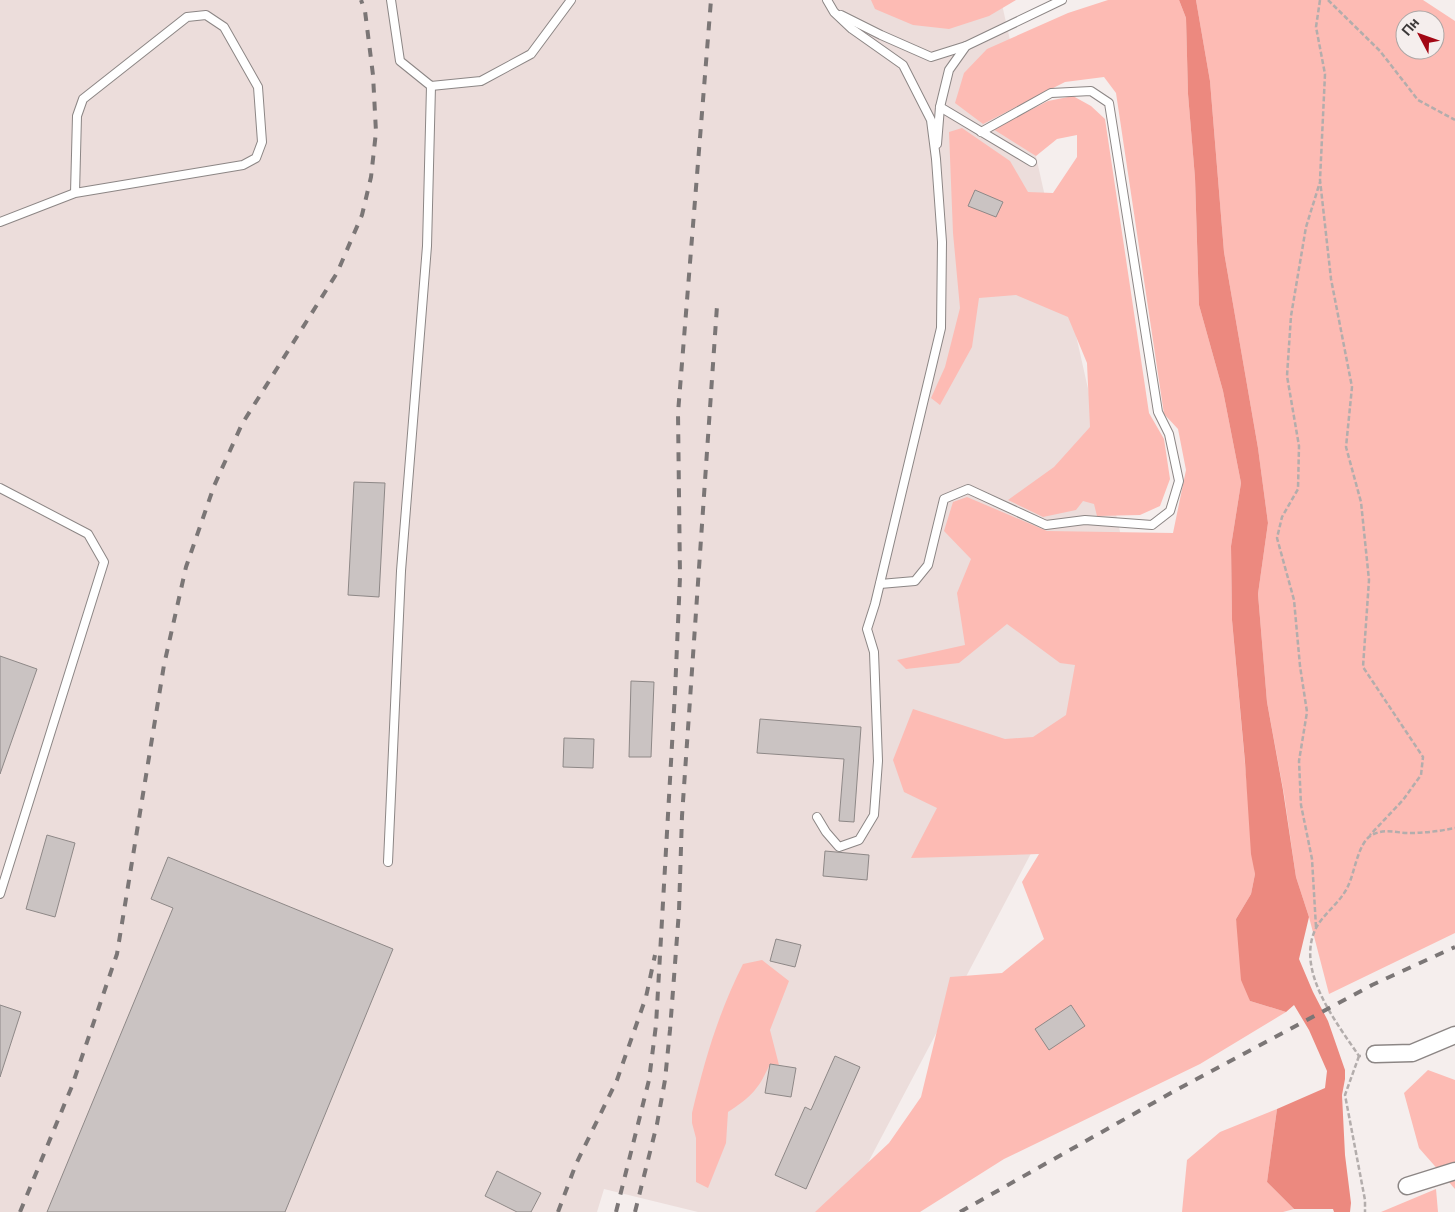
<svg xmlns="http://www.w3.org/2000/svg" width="1455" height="1212" font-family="Arial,sans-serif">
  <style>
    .built { fill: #ecdddb }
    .green { fill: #fdbbb4; fill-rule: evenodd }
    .water { fill: #ec897f }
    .building { fill: #cac3c2; stroke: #8e8887 }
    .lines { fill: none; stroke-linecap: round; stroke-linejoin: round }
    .service-casing { stroke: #8c8685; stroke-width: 10 }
    .minor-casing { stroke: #8c8685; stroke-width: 19 }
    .path { stroke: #b3adac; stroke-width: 2.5; stroke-dasharray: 5 2.5; stroke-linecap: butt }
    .service { stroke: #fff; stroke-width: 8 }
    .minor { stroke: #fff; stroke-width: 16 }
    .rail { stroke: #7b7676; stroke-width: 4; stroke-dasharray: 9 9; stroke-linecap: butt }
  </style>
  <rect width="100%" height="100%" fill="#f5eeed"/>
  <polygon class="built" points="0,0 1001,0 1144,639 842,1212 698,1212 604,1189 597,1212 0,1212"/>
  <g class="green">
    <polygon points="871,0 1016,0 989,16 949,29 913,25 875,9"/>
    <polygon points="1108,0 1179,0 1186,18 1188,94 1195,178 1199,305 1223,391 1241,483 1231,546 1232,620 1255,874 1251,894 1236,919 1250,1001 1286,1012 1200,1064 1004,1159 920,1212 815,1212 889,1143 921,1097 950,977 1002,973 1044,939 1022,882 1039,854 911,858 937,808 904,792 893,760 913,709 1005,739 1033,737 1066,715 1075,665 1060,663 1007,624 959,663 906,669 897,660 965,645 957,593 971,559 944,531 953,502 967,497 1047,531 1173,533 1186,470 1178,429 1164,414 1116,93 1104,77 1065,82 983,124 955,103 964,73 987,49 1068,13"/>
    <path d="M1196 0H1423L1455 21V933L1329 994 1309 917 1296 877 1284 794 1267 702 1258 594 1268 523 1258 448 1224 252 1210 81ZM1405 20H1435V50H1405Z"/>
    <polygon points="1073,96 1091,106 1105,119 1149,413 1164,439 1170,479 1160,506 1140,515 1097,516 1094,504 1083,501 1076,510 1043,517 1008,500 1054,467 1090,427 1087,363 1068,317 1016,295 979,298 972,347 940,405 931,398 945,367 960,308 953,233 949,132 962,128 1010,161 1028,192 1053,193 1077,157 1077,135 1057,139 1036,156 993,129 1048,101"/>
    <path d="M762 960 789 981 770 1030 779 1065 770 1064C758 1090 752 1096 728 1112L726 1143 708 1188 696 1182V1138L692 1123V1113C705 1059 718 1014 743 964Z"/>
    <polygon points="1428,1070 1455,1080 1455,1189 1419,1148 1404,1093"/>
    <polygon points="1277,1109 1267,1182 1294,1209 1283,1212 1182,1212 1187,1160 1220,1132"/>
    <polygon points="1436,1189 1438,1212 1381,1212"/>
  </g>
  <polygon class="water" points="1179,0 1196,0 1210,81 1224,252 1258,448 1268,523 1258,594 1267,702 1283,790 1296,877 1309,917 1299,959 1313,992 1328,1021 1345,1070 1345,1079 1342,1095 1345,1155 1351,1203 1350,1212 1334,1212 1333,1209 1294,1209 1267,1182 1277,1109 1325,1088 1327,1071 1309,1030 1294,1005 1286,1012 1250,1001 1241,980 1236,919 1251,894 1255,874 1251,854 1245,762 1232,620 1231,546 1241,483 1223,391 1199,305 1195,178 1188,94 1186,18"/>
  <g class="building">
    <polygon points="975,190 1003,202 996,217 968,206"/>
    <polygon points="354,482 385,483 379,597 348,595"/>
    <polygon points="0,656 37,669 0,774"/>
    <polygon points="631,681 654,682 651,757 629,757"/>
    <polygon points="760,719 861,727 854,822 839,821 844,759 757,753"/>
    <polygon points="564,738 594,739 593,768 563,767"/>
    <polygon points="47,835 75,843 55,917 26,909"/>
    <polygon points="825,851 869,855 867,880 823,876"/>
    <polygon points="168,857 393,949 285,1212 47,1212 173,908 151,899"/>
    <polygon points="776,939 801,945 795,967 770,961"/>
    <polygon points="0,1005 21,1012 0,1077"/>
    <polygon points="1071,1005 1085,1026 1049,1050 1035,1029"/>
    <polygon points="835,1056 860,1067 806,1189 775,1175 805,1107 811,1110"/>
    <polygon points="770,1064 796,1068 791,1097 765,1093"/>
    <polygon points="497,1171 541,1193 531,1212 517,1212 485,1196"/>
  </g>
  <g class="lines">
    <defs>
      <g id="service">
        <polyline points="391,0 400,61 431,86 481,81 531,54 571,0"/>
        <polyline points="841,15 881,35 931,57 966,46"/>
        <polyline points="940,107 1032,162"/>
        <polyline points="937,144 940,107 949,70 966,46 1062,0"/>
        <polyline points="0,222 75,193 243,165 256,158 262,142 258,87 224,27 206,15 187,17 83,99 77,116 75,193"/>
        <polyline points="0,488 88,534 104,562 0,894"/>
        <polyline points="880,584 915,581 928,565 944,499 968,489 1046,525 1085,520 1152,525 1170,511 1179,481 1169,434 1158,412 1109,103 1091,91 1051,93 981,132"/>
        <polyline points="817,817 826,832 839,847 859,840 874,815 878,761 874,652 867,629 875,604 941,328 942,242 936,159 931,120 903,65 852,29 834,12 827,0"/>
        <polyline points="388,862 401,571 427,246 431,86"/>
      </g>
      <g id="minor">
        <polyline points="1375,1054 1412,1053 1455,1035"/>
        <polyline points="1407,1186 1455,1171"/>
      </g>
    </defs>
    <use href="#service" class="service-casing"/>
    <use href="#minor" class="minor-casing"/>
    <g class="path">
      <polyline points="1320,0 1316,27 1325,74 1320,180 1331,279 1352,387 1346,447 1361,502 1369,580 1363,667 1423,757 1421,775 1403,800 1370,835"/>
      <polyline points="1328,0 1380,51 1418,100 1455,120"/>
      <polyline points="1316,927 1312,859 1301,805 1299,761 1307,712 1300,666 1294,600 1277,538 1282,517 1298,489 1299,446 1287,376 1291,316 1306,227 1320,182"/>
      <polyline points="1359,1056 1345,1095 1365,1200 1365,1212"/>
      <path d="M1361 1056H1359C1336 1022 1295 970 1316 928 1324 913 1341 902 1348 886 1355 872 1358 842 1372 835 1385 828 1396 833 1409 833 1425 833 1440 831 1455 828"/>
    </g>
    <use href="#service" class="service"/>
    <use href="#minor" class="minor"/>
    <g class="rail">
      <polyline points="20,1212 72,1086 117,954 164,665 186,567 214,486 242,424 337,273 362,215 371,177 376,132 373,75 365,11 361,0"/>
      <polyline points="558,1212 576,1164 617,1080 646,997 655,955"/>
      <polyline points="616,1212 649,1080 656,1025 675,692 680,577 678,413 711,0"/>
      <polyline points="635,1212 657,1124 665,1080 670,1030 679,911 682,816 717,306"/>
      <polyline points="960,1212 1178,1089 1372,985 1455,947"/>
    </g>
  </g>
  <g transform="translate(1420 35) rotate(311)"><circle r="24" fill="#f5eeed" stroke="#aba6a5"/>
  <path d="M0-4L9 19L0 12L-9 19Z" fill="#a20714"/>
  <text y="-8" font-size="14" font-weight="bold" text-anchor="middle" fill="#3c3939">Пн</text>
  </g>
</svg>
